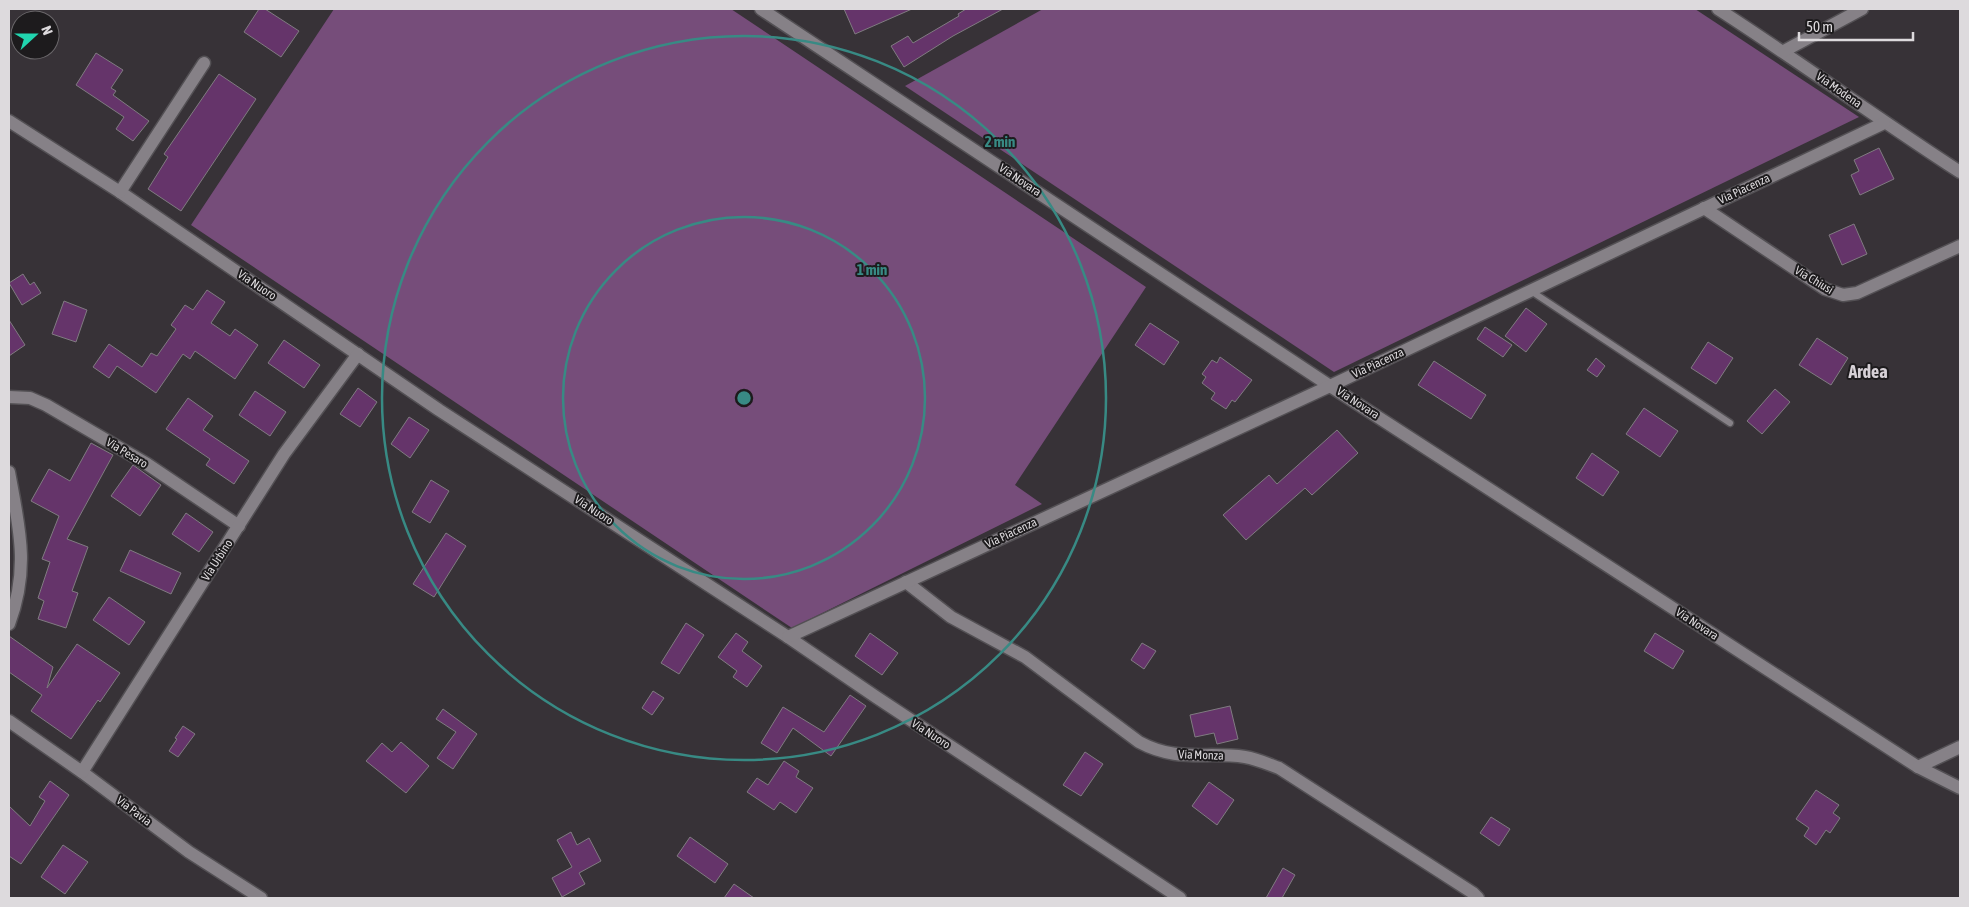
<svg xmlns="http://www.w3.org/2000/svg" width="1969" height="907" font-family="'Asap Condensed',sans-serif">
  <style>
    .green { fill: #764d7a }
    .building { fill: #65346a; stroke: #807b81 }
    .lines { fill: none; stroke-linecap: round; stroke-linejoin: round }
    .service-casing { stroke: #535054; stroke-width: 9 }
    .minor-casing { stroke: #535054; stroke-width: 15 }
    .service { stroke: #868187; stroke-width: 6 }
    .minor { stroke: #868187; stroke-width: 12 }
    .ring { fill: none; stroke: #388a84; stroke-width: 2.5 }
    .labels { text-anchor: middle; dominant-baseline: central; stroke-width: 4; stroke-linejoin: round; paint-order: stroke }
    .street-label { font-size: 12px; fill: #dddadd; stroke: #1d1b1d }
    .district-label { font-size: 18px; font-weight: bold; fill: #d7d1d7; stroke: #1d1b1d }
    .centre { fill: #388a84; stroke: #1d1b1d; stroke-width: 2.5 }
    .ring-label { font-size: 15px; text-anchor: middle; font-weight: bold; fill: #388a84; stroke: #1d1b1d; stroke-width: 4; stroke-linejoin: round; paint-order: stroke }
  </style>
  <rect width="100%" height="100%" fill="#373237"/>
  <g class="green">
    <polygon points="334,9 731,9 1146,287 1015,485 1042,504 792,628 191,225"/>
    <polygon points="1043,9 1695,9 1859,117 1334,372 905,86"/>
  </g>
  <g class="building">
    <polygon points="259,9 265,9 299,31 281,57 244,32"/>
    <polygon points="844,9 912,9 855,34"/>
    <polygon points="966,9 1003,9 953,36 904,67 891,46 908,36 913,43 959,16 958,14"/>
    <polygon points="96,53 123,70 111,88 116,91 113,95 149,121 133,141 116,129 124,117 76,85"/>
    <polygon points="219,74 256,99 181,211 148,189 168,157 164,154"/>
    <polygon points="1879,148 1894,179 1860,195 1851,175 1859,171 1854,160"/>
    <polygon points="1854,224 1867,254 1842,265 1829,235"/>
    <polygon points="23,274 30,285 34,282 41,293 22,305 9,283"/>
    <polygon points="207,290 225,302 211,323 230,336 235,329 258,345 235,379 195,351 190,359 183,354 156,393 117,366 109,378 93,367 109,344 142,367 151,353 157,356 176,329 171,325 185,305 193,310"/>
    <polygon points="64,301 87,310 76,342 52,334"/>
    <polygon points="1526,308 1547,324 1526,352 1505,336"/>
    <polygon points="9,320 25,345 9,356"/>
    <polygon points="1150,323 1179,342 1164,365 1135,345"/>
    <polygon points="1485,327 1512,345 1503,357 1477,339"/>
    <polygon points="1817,338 1848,358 1831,385 1799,365"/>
    <polygon points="284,340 320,365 304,388 268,363"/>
    <polygon points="1708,342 1733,358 1716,384 1691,368"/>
    <polygon points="1220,357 1252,380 1235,402 1232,400 1226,409 1211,399 1215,393 1202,383 1206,377 1202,374 1212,360 1217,363"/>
    <polygon points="1596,358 1605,366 1597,377 1587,370"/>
    <polygon points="1434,361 1486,395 1471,419 1418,385"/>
    <polygon points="358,388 377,402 360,427 340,414"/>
    <polygon points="1775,389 1790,402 1762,434 1747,421"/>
    <polygon points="255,391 286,412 270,436 239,415"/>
    <polygon points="188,398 213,416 203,430 249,461 234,484 206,465 210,459 166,429"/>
    <polygon points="1644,408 1678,431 1660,457 1626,434"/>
    <polygon points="409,417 429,430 410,458 391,444"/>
    <polygon points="1337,430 1358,453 1312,495 1305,488 1246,540 1223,515 1269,475 1277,484"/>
    <polygon points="91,443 113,455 67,539 88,547 72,591 78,593 66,628 38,619 44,601 38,598 50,562 42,559 59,516 31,501 49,469 70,481"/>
    <polygon points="1592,453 1619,472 1603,496 1576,478"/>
    <polygon points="133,465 161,485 140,516 111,496"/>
    <polygon points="431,480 449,491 430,523 412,512"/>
    <polygon points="186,513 213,532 199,552 172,534"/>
    <polygon points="446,533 466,546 434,597 413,584"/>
    <polygon points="130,550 181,573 171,594 120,571"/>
    <polygon points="109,597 145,622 129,645 93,620"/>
    <polygon points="686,623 704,635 679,674 661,663"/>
    <polygon points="736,633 748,642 742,651 762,666 747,687 733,677 737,671 718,657"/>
    <polygon points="870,633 898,653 882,675 855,656"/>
    <polygon points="1655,633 1684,651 1673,669 1644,651"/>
    <polygon points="9,636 53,667 47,688 77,644 120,673 100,702 98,700 71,739 31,711 42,695 9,672"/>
    <polygon points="1142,643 1156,651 1144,669 1131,660"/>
    <polygon points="653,691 664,698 652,715 642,708"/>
    <polygon points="850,695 866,706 831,756 793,728 777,753 761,743 783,707 824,732"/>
    <polygon points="1230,706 1238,739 1217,744 1214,733 1195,737 1190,715"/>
    <polygon points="443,709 477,734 453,769 437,758 456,732 436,719"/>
    <polygon points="183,726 195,734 178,757 169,751 177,739 175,738"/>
    <polygon points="401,742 429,766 406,793 366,761 382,743 392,752"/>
    <polygon points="1085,752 1103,764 1081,796 1063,785"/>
    <polygon points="784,761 799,771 796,777 813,788 796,813 780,802 774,810 747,792 757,778 768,785"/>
    <polygon points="50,781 69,795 21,864 9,856 9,806 30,826 45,801 39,797"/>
    <polygon points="1209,782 1234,800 1217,825 1192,806"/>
    <polygon points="1816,790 1839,805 1833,813 1840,818 1830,833 1826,830 1816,845 1804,836 1809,828 1796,819"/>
    <polygon points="1491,817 1510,829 1499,846 1480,833"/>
    <polygon points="571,832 577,845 589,838 601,861 579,873 585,884 562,897 552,878 572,867 557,840"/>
    <polygon points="690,837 728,864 715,883 677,856"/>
    <polygon points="63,845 88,862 65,894 41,877"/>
    <polygon points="1283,868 1295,875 1282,898 1266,898"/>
    <polygon points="734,884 754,898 724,898"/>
  </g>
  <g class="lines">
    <defs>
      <polyline id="service" points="1531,291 1730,423"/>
      <g id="minor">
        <polyline points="761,9 1330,386 1918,767 1960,788"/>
        <path d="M1718 9C1800 62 1878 119 1960 172"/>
        <polyline points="1784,51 1862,9"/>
        <polyline points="9,121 120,192 439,410 788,637 876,697 1180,898"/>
        <polyline points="120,192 204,63"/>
        <polyline points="1704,208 1825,289 1843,295 1857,293 1960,246"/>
        <polyline points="9,397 30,398 46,405 147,464 239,526"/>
        <path d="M9 472C19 527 30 568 9 624"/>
        <path d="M906 582 951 617 1025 657 1139 742C1178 763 1206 751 1245 757 1257 759 1268 764 1279 768L1473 893 1478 898"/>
        <polyline points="788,637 1330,386 1884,123"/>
        <polyline points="9,721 82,772 189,852 261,898"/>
        <polyline points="1918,767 1960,747"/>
        <polyline points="82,772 284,454 358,354"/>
      </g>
    </defs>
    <use href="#service" class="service-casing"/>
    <use href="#minor" class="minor-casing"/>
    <use href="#service" class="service"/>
    <use href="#minor" class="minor"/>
  </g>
  <g class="ring">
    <circle cx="744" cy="398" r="181"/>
    <circle cx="744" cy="398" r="362"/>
  </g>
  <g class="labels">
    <g class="street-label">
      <text transform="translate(1839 90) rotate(35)">Via Modena</text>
      <text transform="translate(1020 180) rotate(34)">Via Novara</text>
      <text transform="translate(1744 189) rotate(-25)">Via Piacenza</text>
      <text transform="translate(1814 280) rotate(31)">Via Chiusi</text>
      <text transform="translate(257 285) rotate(34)">Via Nuoro</text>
      <text transform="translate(1378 363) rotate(-25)">Via Piacenza</text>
      <text transform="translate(1358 403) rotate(33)">Via Novara</text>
      <text transform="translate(127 453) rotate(31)">Via Pesaro</text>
      <text transform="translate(594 510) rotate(33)">Via Nuoro</text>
      <text transform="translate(1011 533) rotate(-25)">Via Piacenza</text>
      <text transform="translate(217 560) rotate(-57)">Via Urbino</text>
      <text transform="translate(1697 624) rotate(33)">Via Novara</text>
      <text transform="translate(931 734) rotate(33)">Via Nuoro</text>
      <text transform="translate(1201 755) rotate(2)">Via Monza</text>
      <text transform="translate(134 811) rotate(37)">Via Pavia</text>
    </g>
    <g class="district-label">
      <text x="1868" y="371">Ardea</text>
    </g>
  </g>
  <circle cx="744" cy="398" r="8" class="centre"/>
  <g class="ring-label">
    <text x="1000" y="147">2 min</text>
    <text x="872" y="275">1 min</text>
  </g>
  <rect width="1969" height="907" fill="none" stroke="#dddadd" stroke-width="20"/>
  <g transform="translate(35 35) rotate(69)"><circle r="24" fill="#1d1b1d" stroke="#6a676a"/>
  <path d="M0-4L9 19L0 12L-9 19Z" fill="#21d5af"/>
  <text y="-8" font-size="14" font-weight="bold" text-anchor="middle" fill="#dddadd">N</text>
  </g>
  <path d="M1799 32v8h114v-8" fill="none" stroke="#dddadd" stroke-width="2.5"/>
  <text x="1806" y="32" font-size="15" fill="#dddadd" stroke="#1d1b1d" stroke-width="4" paint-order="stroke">50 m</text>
</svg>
